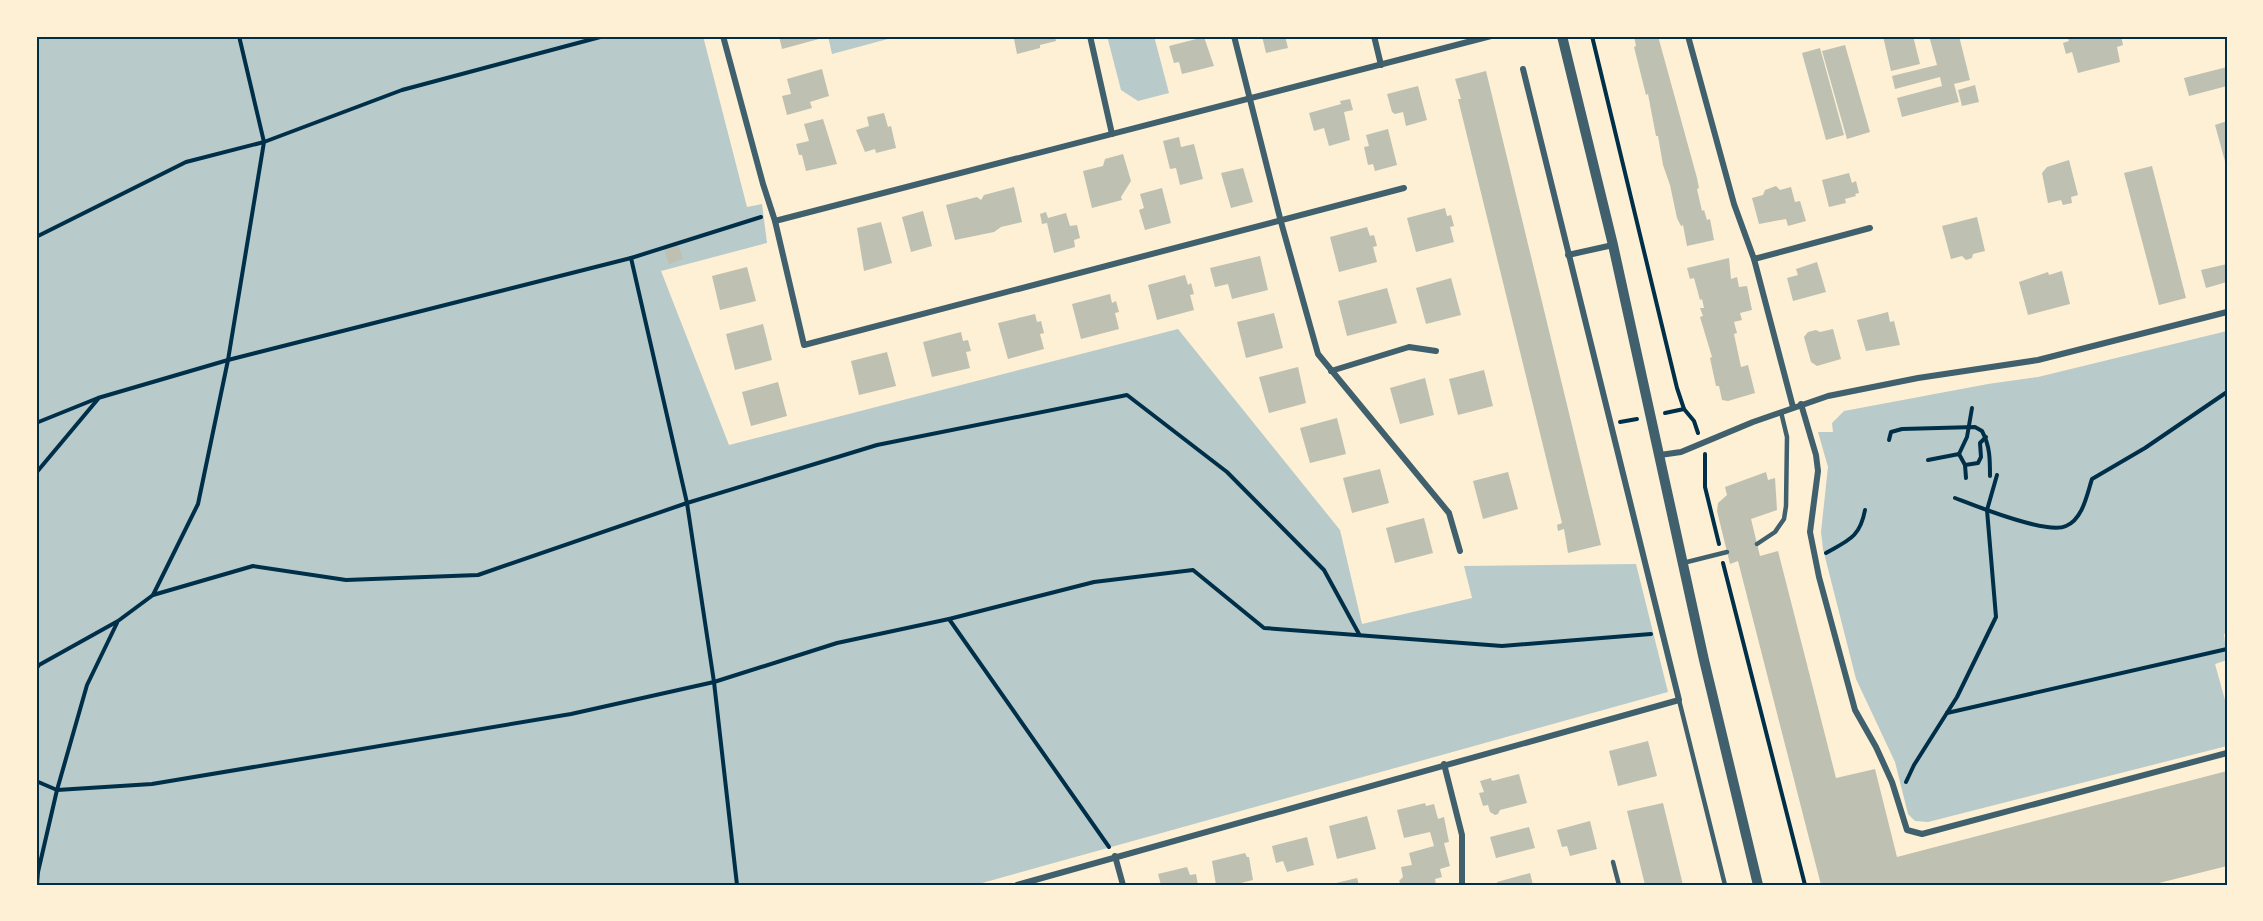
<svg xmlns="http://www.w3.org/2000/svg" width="2263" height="921" font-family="Inter,sans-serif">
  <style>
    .green { fill: #b9caca }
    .building { fill: #bec0b2 }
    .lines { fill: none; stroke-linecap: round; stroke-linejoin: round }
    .path { stroke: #003049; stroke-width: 4 }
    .service { stroke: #3f606c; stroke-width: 4.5 }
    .minor { stroke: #3f606c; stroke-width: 6 }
    .tertiary { stroke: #3f606c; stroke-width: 10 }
    .neatline { fill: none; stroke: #003049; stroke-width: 2 }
  </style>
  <rect width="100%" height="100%" fill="#fdf0d5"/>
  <g class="green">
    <polygon points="36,36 703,36 747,207 762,204 767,243 661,271 729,445 1178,329 1340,530 1362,624 1472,598 1464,566 1636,564 1668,692 975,885 36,885"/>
    <polygon points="828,36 899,36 832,54"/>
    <polygon points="1107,36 1154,36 1169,93 1138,101 1121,90"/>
    <polygon points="2227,331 2227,634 2224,634 2227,660 2215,664 2227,707 2227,746 1928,822 1915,821 1908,814 1895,762 1856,679 1823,549 1821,532 1828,467 1818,432 1833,432 1832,423 1844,411 1988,384 2038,377"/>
  </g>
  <g class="building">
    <polygon points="779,36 818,36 819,39 782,49"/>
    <polygon points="1017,36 1055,36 1056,41 1040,45 1040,48 1017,54 1014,39 1018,38"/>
    <polygon points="1262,36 1285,36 1288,48 1266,53"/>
    <polygon points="1634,36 1658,36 1697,178 1699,188 1697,189 1702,211 1704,210 1707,220 1710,219 1714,240 1687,246 1683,225 1681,226 1677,218 1670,185 1663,165 1658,136 1656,136 1648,94 1646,95 1634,47 1636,46"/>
    <polygon points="1883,36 1913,36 1920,64 1891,71"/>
    <polygon points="1929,36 1959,36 1970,80 1954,84 1959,102 1902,117 1897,98 1942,86 1940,77 1895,89 1892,76 1937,65"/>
    <polygon points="2067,36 2121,36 2123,45 2117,47 2120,62 2078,73 2072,52 2066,54 2063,43 2069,41"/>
    <polygon points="1204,37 1214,66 1182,74 1179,62 1174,63 1169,46"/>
    <polygon points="1845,45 1870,132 1847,139 1822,51"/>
    <polygon points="1820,48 1844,135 1826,140 1802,53"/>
    <polygon points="2227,67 2227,86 2189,96 2184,78"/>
    <polygon points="822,69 829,96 810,102 812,108 787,115 782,96 791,94 787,79"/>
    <polygon points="1486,71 1601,545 1568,553 1564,529 1558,531 1557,525 1562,523 1458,99 1461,99 1455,79"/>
    <polygon points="1975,85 1979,102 1962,106 1958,90"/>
    <polygon points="1418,86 1427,120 1406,126 1403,112 1395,114 1392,112 1387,94"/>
    <polygon points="1350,99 1353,110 1344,112 1350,140 1329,146 1324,128 1314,131 1309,113 1341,104 1340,101"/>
    <polygon points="884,113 888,127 891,126 896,148 876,153 875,149 865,152 856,130 869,126 867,117"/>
    <polygon points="823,119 837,164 806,171 802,155 799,155 796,144 809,141 804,124"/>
    <polygon points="2227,121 2227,164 2226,165 2215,125"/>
    <polygon points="1388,129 1397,165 1375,171 1373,164 1368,165 1364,147 1369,146 1366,135"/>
    <polygon points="1179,137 1181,147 1194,144 1203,179 1180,185 1176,168 1170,169 1163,141"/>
    <polygon points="1123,154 1131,181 1121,197 1122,200 1092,208 1083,171 1103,166 1105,159"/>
    <polygon points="2069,160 2078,195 2071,197 2072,203 2063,205 2061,200 2048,203 2042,173 2047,167"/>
    <polygon points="2152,166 2186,298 2159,305 2124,173"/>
    <polygon points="1243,168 1253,202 1231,208 1221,173"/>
    <polygon points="1849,173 1852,183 1856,181 1859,193 1855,194 1856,196 1845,199 1846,203 1829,207 1822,180"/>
    <polygon points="1776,186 1780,190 1791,187 1795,202 1800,201 1806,221 1788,226 1786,219 1759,224 1752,198 1763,195 1765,190"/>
    <polygon points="1014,187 1022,222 1001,227 994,232 955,240 946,205 977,197 981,200 984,195"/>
    <polygon points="1162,188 1171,223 1145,230 1139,210 1144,208 1140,194"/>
    <polygon points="1445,208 1447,216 1451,215 1454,226 1450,227 1454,242 1416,252 1407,218"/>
    <polygon points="923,211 932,246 911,252 902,217"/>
    <polygon points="1046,212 1048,218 1066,213 1070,226 1077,225 1080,238 1074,240 1075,247 1054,253 1047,223 1042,224 1040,214"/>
    <polygon points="1977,217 1985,251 1973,254 1972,258 1966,260 1962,256 1951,259 1942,226"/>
    <polygon points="881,222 892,263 864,271 857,228"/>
    <polygon points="1367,227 1370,236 1374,235 1377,246 1373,247 1377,262 1339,272 1330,237"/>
    <polygon points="678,245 683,259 669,264 664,249"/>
    <polygon points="1260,256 1268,290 1232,299 1228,284 1215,287 1210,268"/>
    <polygon points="1729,258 1731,279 1737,277 1739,287 1747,286 1752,310 1740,313 1742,320 1734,322 1737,333 1734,334 1741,367 1748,365 1755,393 1728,401 1722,400 1719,386 1716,386 1710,358 1712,357 1700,317 1703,316 1700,308 1704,308 1702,299 1700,300 1694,278 1690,279 1687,268"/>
    <polygon points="1817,262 1826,292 1793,301 1787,278 1798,275 1796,269"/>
    <polygon points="2227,264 2227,282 2206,288 2201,270"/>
    <polygon points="747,267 756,301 720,310 712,276"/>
    <polygon points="2062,271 2070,304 2028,315 2019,282 2048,272 2049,275"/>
    <polygon points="1185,275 1188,285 1191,283 1194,294 1190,295 1194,310 1157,320 1148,285"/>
    <polygon points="1451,278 1461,315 1426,324 1416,288"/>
    <polygon points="1387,288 1397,323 1347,336 1338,301"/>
    <polygon points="1110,294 1112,303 1116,301 1119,312 1115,313 1119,329 1081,339 1072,304"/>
    <polygon points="1888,312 1890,322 1894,321 1900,345 1866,351 1857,320"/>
    <polygon points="1274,313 1283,348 1246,358 1237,322"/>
    <polygon points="1035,314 1037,322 1041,321 1044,333 1040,334 1044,349 1008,359 998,323"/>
    <polygon points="763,324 772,360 735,370 726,334"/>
    <polygon points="1833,329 1841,359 1817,366 1811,362 1804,337 1808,332 1816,330 1820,332"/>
    <polygon points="961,332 963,341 968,340 971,351 966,352 970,368 932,377 923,342"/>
    <polygon points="887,352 896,386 859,395 851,361"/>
    <polygon points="1298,367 1306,403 1269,413 1259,377"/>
    <polygon points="1484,370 1493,406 1458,415 1449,379"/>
    <polygon points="1425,378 1434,415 1400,424 1390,388"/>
    <polygon points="778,382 787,416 751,426 742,392"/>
    <polygon points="1337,418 1346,454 1310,463 1300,428"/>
    <polygon points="1380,469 1389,503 1352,513 1343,478"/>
    <polygon points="1508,472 1518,509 1483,519 1473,481"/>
    <polygon points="1766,472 1768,480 1775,478 1777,510 1751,519 1760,556 1778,551 1836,778 1875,769 1897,857 2227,771 2227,866 2151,885 1821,885 1738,561 1730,564 1717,511 1718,503 1727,495 1725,487"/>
    <polygon points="1424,518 1433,553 1395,563 1386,528"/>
    <polygon points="1648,741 1657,776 1618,786 1609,751"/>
    <polygon points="1519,774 1527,803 1500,810 1498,814 1495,815 1490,812 1488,805 1483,806 1479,793 1484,792 1480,781 1491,778 1492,781"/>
    <polygon points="1425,803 1426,806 1434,804 1438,819 1444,817 1449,842 1444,843 1450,866 1440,869 1442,877 1435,879 1436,885 1401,885 1399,881 1403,877 1401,867 1412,865 1409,853 1434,846 1430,832 1404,838 1397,810"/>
    <polygon points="1663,803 1683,885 1645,885 1627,811"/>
    <polygon points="1367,816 1376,849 1337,859 1329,826"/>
    <polygon points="1590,821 1597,849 1570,856 1567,846 1562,847 1557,830"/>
    <polygon points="1529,827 1535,848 1496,858 1490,837"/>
    <polygon points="1307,837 1314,865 1287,872 1283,861 1276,863 1272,846"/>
    <polygon points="1245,853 1247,857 1249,857 1253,880 1233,885 1216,885 1212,861"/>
    <polygon points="1187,867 1190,875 1196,874 1198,885 1161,885 1158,874"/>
    <polygon points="1530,873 1533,885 1498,885 1497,882"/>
    <polygon points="1357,878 1359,885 1332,885 1332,884"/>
  </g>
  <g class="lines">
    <g class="path">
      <polyline points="1592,36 1677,388 1684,409 1694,421 1698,433"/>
      <polyline points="36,237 186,162 264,142 402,90 604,36"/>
      <polyline points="631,258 687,503 714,682 737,885"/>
      <polyline points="1665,413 1684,409"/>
      <polyline points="1620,422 1637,419"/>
      <polyline points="36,423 98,398 228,360 631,258 761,217"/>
      <path d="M1889 440 1891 432 1902 429 1975 427 1982 431C1990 446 1990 459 1990 476"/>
      <polyline points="1705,454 1705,487 1719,544"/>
      <polyline points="1959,454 1967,437 1972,408"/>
      <polyline points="1928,460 1959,454 1965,465 1966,478"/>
      <polyline points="1965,465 1978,463 1981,457 1980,443 1986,437"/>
      <polyline points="36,473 98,399"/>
      <path d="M1955 498C1976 506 2047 535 2066 526 2083 519 2087 494 2092 479L2145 448 2227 392"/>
      <path d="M1826 553C1849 540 1860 537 1865 510"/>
      <polyline points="1723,563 1805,885"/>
      <polyline points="153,595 253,566 346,580 478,575 687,503 877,445 1127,395 1227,472 1324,570 1359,634"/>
      <polyline points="949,619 1109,847"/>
      <polyline points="36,669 39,665 118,621 153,595 198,504 228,360 264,142 239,36"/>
      <polyline points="1947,713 2227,649"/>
      <polyline points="36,781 57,790 152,784 571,714 714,682 837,643 949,619 1094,582 1193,570 1264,628 1502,646 1651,634"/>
      <polyline points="1906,782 1914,765 1957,697 1996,617 1987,510 1997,475"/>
      <polyline points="37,885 38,872 57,790 87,685 117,623"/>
    </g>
    <g class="service">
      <polyline points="1757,544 1775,532 1784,519 1786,506 1787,437 1781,412"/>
      <polyline points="1683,563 1727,552"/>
      <polyline points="1679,700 1725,885"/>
      <polyline points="1613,862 1619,885"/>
    </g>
    <g class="minor">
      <polyline points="723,36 763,184 775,221 804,345 1404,188"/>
      <polyline points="1090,36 1112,134"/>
      <polyline points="1234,36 1281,222 1318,354 1449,513 1460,551"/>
      <polyline points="1374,36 1381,65"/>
      <polyline points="1688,36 1734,204 1754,259 1793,407"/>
      <polyline points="775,221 1491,36"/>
      <polyline points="1568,255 1613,245"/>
      <polyline points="1754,259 1870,228"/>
      <polyline points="1331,371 1409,347 1436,351"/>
      <polyline points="1801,404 1816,455 1818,471 1810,532 1819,577 1855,710 1876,747 1892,782 1907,830 1922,834 2227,753"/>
      <polyline points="1660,455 1681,452 1753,422 1828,396 1918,378 2038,360 2227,312"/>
      <polyline points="1444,764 1462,835 1462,885"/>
      <polyline points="1115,856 1123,885"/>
      <polyline points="1017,885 1679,700 1523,69"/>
    </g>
    <polyline class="tertiary" points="1562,36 1613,245 1704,660 1758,885"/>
  </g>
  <rect width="2263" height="921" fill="none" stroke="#fdf0d5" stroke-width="75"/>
  <rect x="38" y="38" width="2188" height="846" class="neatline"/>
</svg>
